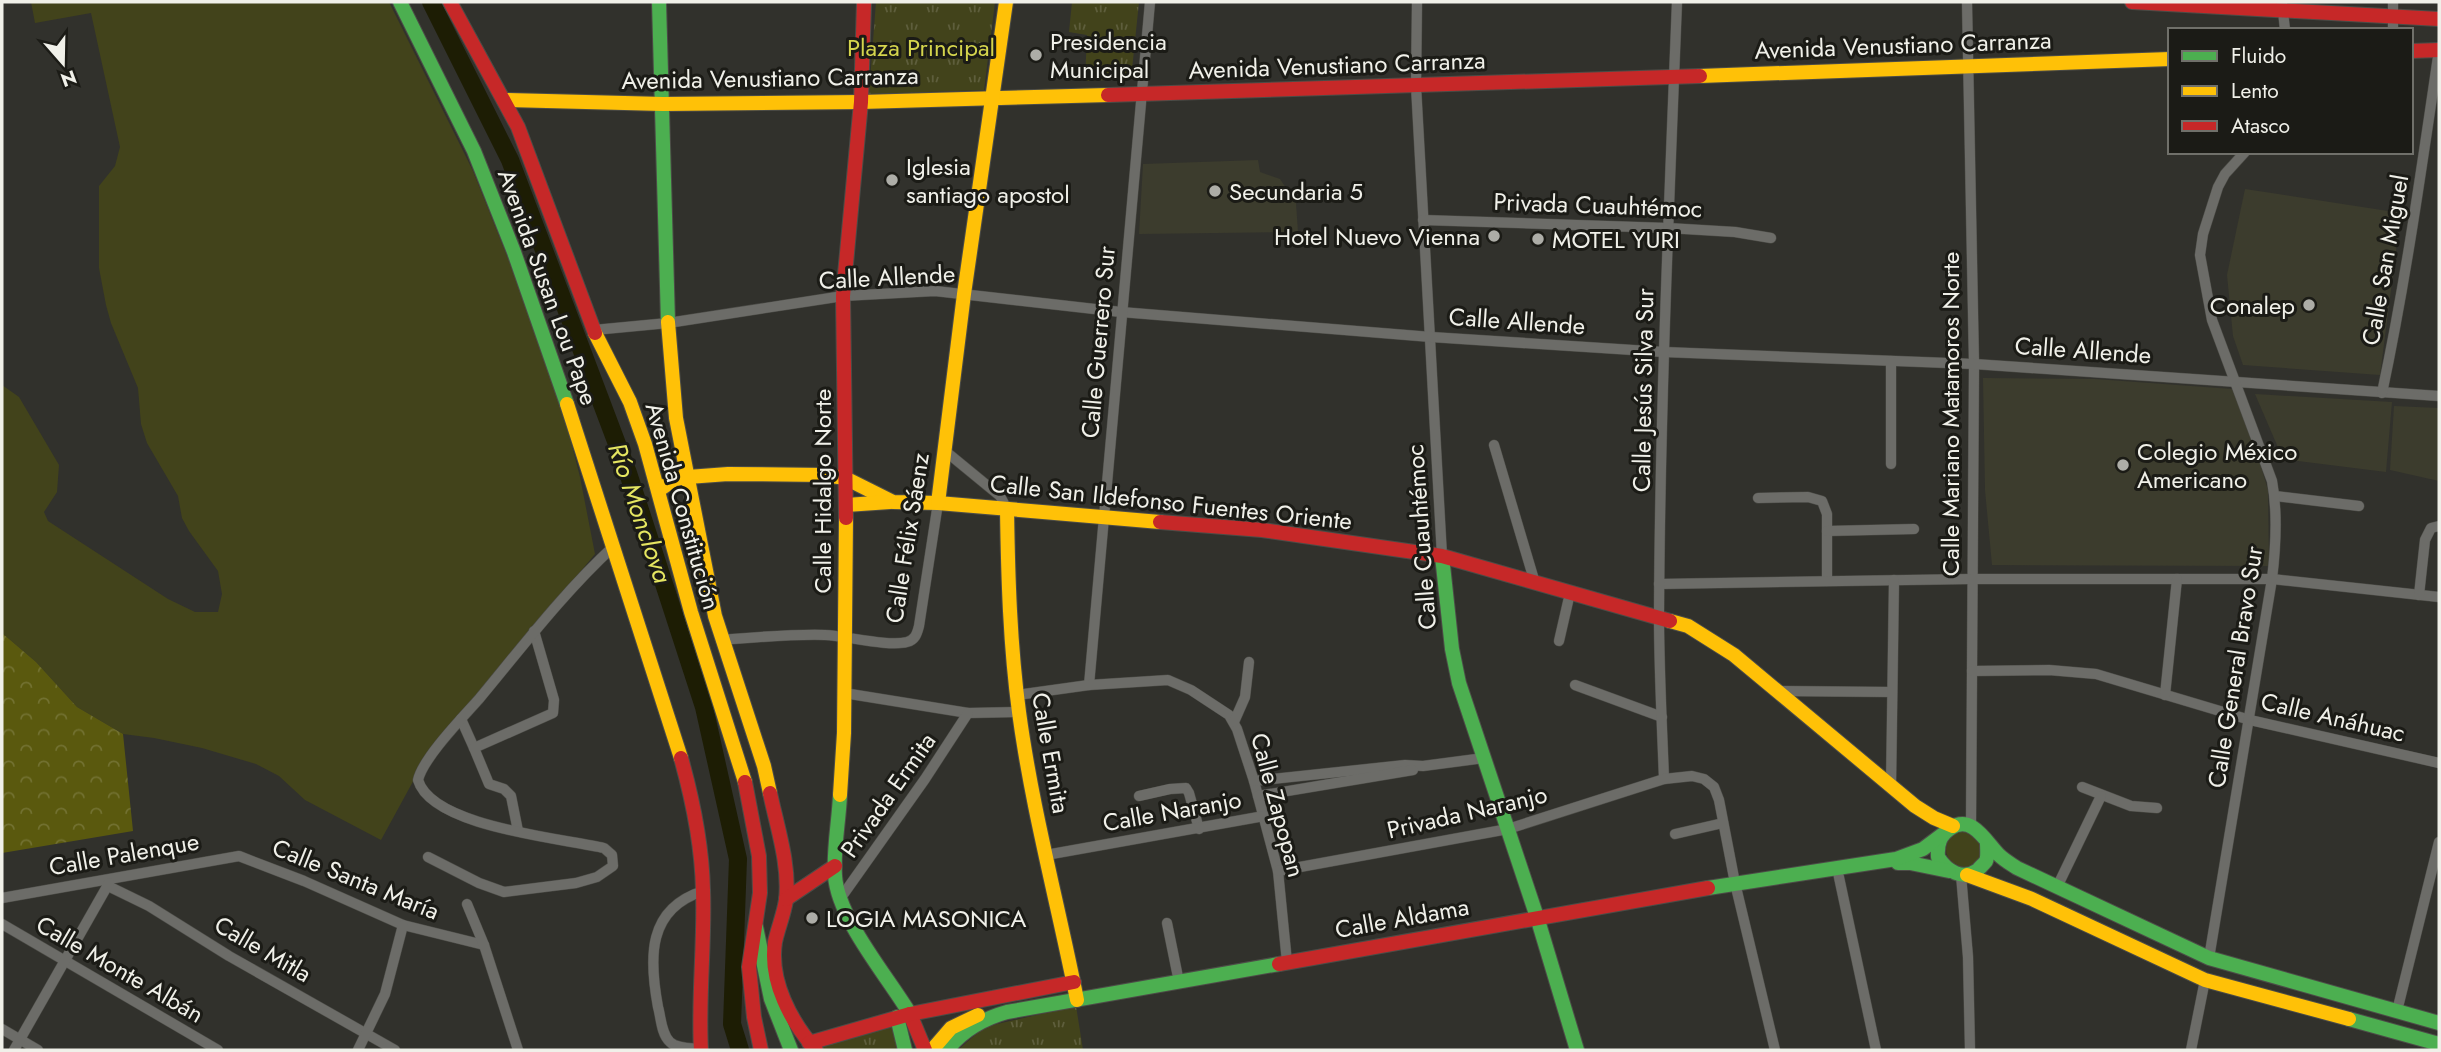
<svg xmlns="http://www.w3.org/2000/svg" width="2441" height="1052" font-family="Jost,sans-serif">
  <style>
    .built { fill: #3c3c2d }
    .grass { fill: #42431b }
    .forest { fill: url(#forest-crowns) }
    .park { fill: url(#park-tufts) }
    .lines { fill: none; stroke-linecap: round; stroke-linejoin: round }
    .river { stroke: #1d1d04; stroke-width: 18 }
    .street-casing { stroke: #4c4c47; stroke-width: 11 }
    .fast-casing { stroke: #4c4c47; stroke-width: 16 }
    .slow-casing { stroke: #4c4c47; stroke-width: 16 }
    .jam-casing { stroke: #4c4c47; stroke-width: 16 }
    .street { stroke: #6c6c68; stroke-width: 10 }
    .fast { stroke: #4caf50; stroke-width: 14 }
    .slow { stroke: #ffc107; stroke-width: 14 }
    .jam { stroke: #c62828; stroke-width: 14 }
    .poi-dot { fill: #adada7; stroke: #1b1b16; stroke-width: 2.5 }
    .labels { text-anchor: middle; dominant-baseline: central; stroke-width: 6; stroke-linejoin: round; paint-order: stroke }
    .poi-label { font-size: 24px; fill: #f0f0e9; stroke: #1b1b16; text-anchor: start }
    .street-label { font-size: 24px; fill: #f0f0e9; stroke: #1b1b16 }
    .park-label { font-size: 24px; fill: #d4d44d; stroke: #1b1b16 }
    .water-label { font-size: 26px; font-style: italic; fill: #e5e661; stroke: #1b1b16 }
  </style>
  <defs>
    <pattern id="forest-crowns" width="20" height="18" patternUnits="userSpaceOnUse" patternTransform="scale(1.75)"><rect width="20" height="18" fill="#5a590e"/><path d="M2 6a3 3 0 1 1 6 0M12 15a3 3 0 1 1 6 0" fill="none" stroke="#727131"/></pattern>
    <pattern id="park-tufts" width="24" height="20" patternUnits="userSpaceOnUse" patternTransform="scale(1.75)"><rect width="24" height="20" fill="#42431b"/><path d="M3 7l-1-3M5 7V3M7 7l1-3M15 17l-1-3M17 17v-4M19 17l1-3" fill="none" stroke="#5e5e3c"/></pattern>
  </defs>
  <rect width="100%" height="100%" fill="#31312c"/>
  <g class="built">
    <polygon points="1258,160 1260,172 1280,179 1296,203 1298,232 1139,234 1143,164"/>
    <polygon points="2245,189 2401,213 2380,375 2243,365 2233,336 2227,275"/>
    <polygon points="1983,378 2095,379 2232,389 2253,440 2268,490 2269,566 1992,565 1985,490"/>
    <polygon points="2255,394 2392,402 2386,472 2283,459"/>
    <polygon points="2394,406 2439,408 2439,481 2390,470"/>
  </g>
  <g class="grass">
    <polygon points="31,2 389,2 473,171 511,266 564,414 580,477 595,554 439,742 422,765 381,840 305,800 279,776 256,764 202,748 154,738 123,734 77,707 36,662 2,633 2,385 19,397 59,465 57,492 44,512 48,521 168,599 195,612 218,612 222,594 218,571 189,531 182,518 178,496 147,443 141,424 138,388 111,323 106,305 99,268 99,186 115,166 120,147 91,13 35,23"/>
    <circle cx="1964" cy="849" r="18"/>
  </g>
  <polygon class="forest" points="2,633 36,662 77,707 123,734 133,831 2,853"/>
  <g class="park">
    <polygon points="876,2 995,2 984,90 869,94"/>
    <polygon points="1072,2 1139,2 1131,79 1085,81 1087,35 1069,32"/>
    <polygon points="1076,1006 1083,1050 958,1050 984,1027"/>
    <polygon points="889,1026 895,1029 898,1050 824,1050 820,1046"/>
  </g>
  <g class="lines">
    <polyline class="river" points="431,2 510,160 628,473 704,707 738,859 732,1024 740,1050"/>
    <defs>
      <g id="street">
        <polyline points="1417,2 1416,86 1442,556"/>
        <polyline points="1967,2 1974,364 1971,826"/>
        <polyline points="2282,2 2285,30"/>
        <polyline points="2393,30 2393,2"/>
        <polyline points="1423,220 1668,228 1735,232 1771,238"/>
        <polyline points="594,330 668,323 843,296 935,291 1121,312 1431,337 1664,352 1974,364 2439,396"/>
        <polyline points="1891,361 1891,464"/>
        <path d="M2382 393C2406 280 2422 165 2439 50"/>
        <polyline points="1494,445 1535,583"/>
        <polyline points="944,450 1000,496 1007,509"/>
        <polyline points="2275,496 2359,506"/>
        <polyline points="1758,498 1808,497 1822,501 1827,514 1827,580"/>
        <polyline points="1827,531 1914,529"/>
        <polyline points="1659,584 1971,579 2272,579 2439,597"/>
        <polyline points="2419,595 2425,540 2431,528 2439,526"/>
        <path d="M721 640C756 637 791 634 825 635 846 636 889 647 907 642 915 640 917 634 919 626L938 503"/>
        <polyline points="1559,641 1570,593"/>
        <polyline points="1972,671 2049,670 2096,674 2250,720 2439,763"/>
        <polyline points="1089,685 1150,2"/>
        <polyline points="1575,685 1662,717"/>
        <polyline points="1777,691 1892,692"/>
        <polyline points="844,693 968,713 1019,712"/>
        <polyline points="1017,695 1089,685 1168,680 1191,690 1229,715 1237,729 1254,781 1278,871 1287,962"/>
        <polyline points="2165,695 2177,579"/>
        <polyline points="461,719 474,748"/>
        <polyline points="1234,722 1245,697 1249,662"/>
        <path d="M1664 779C1662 725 1659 670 1659 615 1660 411 1669 206 1677 2"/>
        <polyline points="1254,781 1405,765 1423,766 1484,758"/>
        <polyline points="1891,787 1894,580"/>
        <polyline points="2082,787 2131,806 2157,808"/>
        <polyline points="1139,796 1170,789 1186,788 1189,793 1199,829"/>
        <polyline points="1258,796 1413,770"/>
        <polyline points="518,831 511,796 504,789 489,784 474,748 553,713 554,700 534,631"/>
        <polyline points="1675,834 1723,823"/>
        <polyline points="1046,855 1264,816"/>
        <path d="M428 857 479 883 504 892 576 883 597 877 613 866 612 855 604 848C561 838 432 827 418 780 423 758 463 717 479 699 523 646 564 592 614 546"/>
        <polyline points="1837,868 1876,1050"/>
        <polyline points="1278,871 1508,829 1664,779 1692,776 1704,779 1714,787 1719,800 1735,883 1775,1050"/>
        <polyline points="1961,875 1968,957 1970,1050"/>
        <polyline points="108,886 149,906 229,956 395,1050"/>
        <polyline points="2057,887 2101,796"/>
        <polyline points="2,898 239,856 304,881 403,925 484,945"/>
        <polyline points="840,899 925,779 968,713"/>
        <polyline points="467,904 484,945 518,1050"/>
        <polyline points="1167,923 1179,982"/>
        <polyline points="2,924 218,1050"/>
        <path d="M2209 958 2272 579C2276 546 2278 513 2272 481L2212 320 2200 255 2203 234 2218 187 2225 174 2245 152"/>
        <polyline points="2397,1011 2439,842"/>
        <polyline points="2,1029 38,1050"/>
        <path d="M701 1049C691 1048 677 1049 670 1042 661 1034 661 1017 658 1007 649 958 647 909 703 891"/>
        <polyline points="14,1050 109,883"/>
        <polyline points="358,1050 385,994 403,925"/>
        <polyline points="2191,1050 2205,980"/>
      </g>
      <g id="fast">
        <polyline points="400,2 474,151 514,252 567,404"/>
        <polyline points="659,2 668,322"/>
        <polyline points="1442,556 1452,649 1459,683 1537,917 1577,1050"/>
        <path d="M840 795C839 821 833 850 835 876 838 919 888 977 910 1014"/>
        <path d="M1987 843C1987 848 1988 857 1986 861 1985 863 1979 868 1978 870 1962 881 1947 871 1938 857 1937 844 1940 835 1951 828 1972 814 1986 842 1999 855 2004 860 2011 864 2017 868L2209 958 2439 1023"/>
        <polyline points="1898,863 1910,863 1949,871"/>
        <polyline points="1708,888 1896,859 1923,849 1943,834"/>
        <polyline points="756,927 771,999 791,1050"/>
        <polyline points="897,1017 905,1050"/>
        <polyline points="2349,1019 2439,1044"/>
        <path d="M947 1050C963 1030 982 1019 1007 1012L1279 964"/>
      </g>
      <g id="slow">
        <polyline points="1700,76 2170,59"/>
        <polyline points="505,100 663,104 861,102 1108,95"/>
        <polyline points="668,322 676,418 715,616 764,766 770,793"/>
        <polyline points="595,333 630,402 645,444 691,612 745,782"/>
        <polyline points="567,404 681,758"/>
        <polyline points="659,490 675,479 688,477 728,474 825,475 845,478 893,502 938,503 1160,522"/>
        <polyline points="938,503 964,294 1006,2"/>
        <polyline points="846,505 890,502"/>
        <path d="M1007 509C1008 577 1010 645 1019 712 1032 809 1058 904 1077 1000"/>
        <polyline points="1670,621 1688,626 1734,655 1915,806 1934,818 1953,826"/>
        <polyline points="840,795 844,733 846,518"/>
        <polyline points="1967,875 2032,899 2205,980 2349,1019"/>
        <polyline points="932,1050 951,1028 978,1015"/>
      </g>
      <g id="jam">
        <polyline points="450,2 518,127 595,333"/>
        <polyline points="2132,2 2439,19"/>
        <polyline points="2411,51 2439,50"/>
        <polyline points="1108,95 1700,76"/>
        <polyline points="846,518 843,296 861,102 864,2"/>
        <polyline points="1160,522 1262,530 1442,556 1670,621"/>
        <path d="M681 758C693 801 702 845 703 890 705 943 698 996 701 1050"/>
        <polyline points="745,782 759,856 760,893 749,967 754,1017 761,1050"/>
        <path d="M770 793C777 827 790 865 786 900 784 914 778 928 775 942 769 981 791 1022 816 1050"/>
        <polyline points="786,899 835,866"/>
        <polyline points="1279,964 1708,888"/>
        <polyline points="910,1014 925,1050"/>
        <polyline points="809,1043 910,1014 1074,982"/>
      </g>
    </defs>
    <use href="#street" class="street-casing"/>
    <use href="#fast" class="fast-casing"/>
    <use href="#slow" class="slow-casing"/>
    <use href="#jam" class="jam-casing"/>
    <use href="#street" class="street"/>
    <use href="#fast" class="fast"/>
    <use href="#slow" class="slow"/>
    <use href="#jam" class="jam"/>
  </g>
  <g class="poi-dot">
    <circle cx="1036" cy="55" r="7"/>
    <circle cx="892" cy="180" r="7"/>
    <circle cx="1215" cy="191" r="7"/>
    <circle cx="1494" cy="236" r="7"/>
    <circle cx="1538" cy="239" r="7"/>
    <circle cx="2309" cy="305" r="7"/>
    <circle cx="2123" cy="465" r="7"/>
    <circle cx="812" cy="918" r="7"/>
  </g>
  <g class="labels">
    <g class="poi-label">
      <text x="1050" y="41">Presidencia<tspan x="1050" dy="28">Municipal</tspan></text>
      <text x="906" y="166">Iglesia<tspan x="906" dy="28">santiago apostol</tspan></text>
      <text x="1229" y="191">Secundaria 5</text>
      <text x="1480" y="236" text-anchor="end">Hotel Nuevo Vienna</text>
      <text x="1552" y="239">MOTEL YURI</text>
      <text x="2295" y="305" text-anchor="end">Conalep</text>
      <text x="2137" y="451">Colegio México<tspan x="2137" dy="28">Americano</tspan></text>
      <text x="826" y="918">LOGIA MASONICA</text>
    </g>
    <g class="street-label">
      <text transform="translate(1903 45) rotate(-2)">Avenida Venustiano Carranza</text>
      <text transform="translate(1337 65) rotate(-2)">Avenida Venustiano Carranza</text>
      <text transform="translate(770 78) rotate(-1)">Avenida Venustiano Carranza</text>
      <text transform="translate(1598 205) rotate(2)">Privada Cuauhtémoc</text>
      <text transform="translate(2385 260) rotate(-80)">Calle San Miguel</text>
      <text transform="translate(887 277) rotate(-3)">Calle Allende</text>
      <text transform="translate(548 287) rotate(70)">Avenida Susan Lou Pape</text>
      <text transform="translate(1517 321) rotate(4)">Calle Allende</text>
      <text transform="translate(1098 342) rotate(-85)">Calle Guerrero Sur</text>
      <text transform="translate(2083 350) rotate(4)">Calle Allende</text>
      <text transform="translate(1643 390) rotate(-89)">Calle Jesús Silva Sur</text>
      <text transform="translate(1950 414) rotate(-90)">Calle Mariano Matamoros Norte</text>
      <text transform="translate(822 491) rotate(-90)">Calle Hidalgo Norte</text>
      <text transform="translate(1171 502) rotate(6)">Calle San Ildefonso Fuentes Oriente</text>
      <text transform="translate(683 506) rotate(74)">Avenida Constitución</text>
      <text transform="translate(1421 537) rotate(-94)">Calle Cuauhtémoc</text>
      <text transform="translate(907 538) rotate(-81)">Calle Félix Sáenz</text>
      <text transform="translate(2235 667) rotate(-81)">Calle General Bravo Sur</text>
      <text transform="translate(2333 717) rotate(13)">Calle Anáhuac</text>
      <text transform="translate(1051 753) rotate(80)">Calle Ermita</text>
      <text transform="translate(888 795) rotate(-55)">Privada Ermita</text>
      <text transform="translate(1278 805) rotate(75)">Calle Zapopan</text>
      <text transform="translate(1172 811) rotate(-10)">Calle Naranjo</text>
      <text transform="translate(1467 812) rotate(-13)">Privada Naranjo</text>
      <text transform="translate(124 854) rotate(-10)">Calle Palenque</text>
      <text transform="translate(356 879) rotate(22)">Calle Santa María</text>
      <text transform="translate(1402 918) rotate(-10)">Calle Aldama</text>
      <text transform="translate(263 949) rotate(30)">Calle Mitla</text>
      <text transform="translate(120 969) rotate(30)">Calle Monte Albán</text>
    </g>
    <g class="park-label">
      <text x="921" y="47">Plaza Principal</text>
    </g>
    <g class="water-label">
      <text transform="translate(640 513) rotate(71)">Río Monclova</text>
    </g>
  </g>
  <rect width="2441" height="1052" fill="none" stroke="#f0f0e9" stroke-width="7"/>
  <rect x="2168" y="28" width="245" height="126" fill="#1b1b16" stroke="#70706a" stroke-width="2"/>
  <rect x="2182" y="51" width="35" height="10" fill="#4caf50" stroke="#70706a" stroke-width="2"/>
  <text x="2231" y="63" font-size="21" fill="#f0f0e9">Fluido</text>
  <rect x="2182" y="86" width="35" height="10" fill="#ffc107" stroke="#70706a" stroke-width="2"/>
  <text x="2231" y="98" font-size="21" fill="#f0f0e9">Lento</text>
  <rect x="2182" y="121" width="35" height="10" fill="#c62828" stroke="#70706a" stroke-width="2"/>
  <text x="2231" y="133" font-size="21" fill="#f0f0e9">Atasco</text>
  <g transform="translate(63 63) rotate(160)" stroke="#1b1b16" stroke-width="5" paint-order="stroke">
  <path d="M0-5L12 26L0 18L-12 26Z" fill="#f0f0e9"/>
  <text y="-10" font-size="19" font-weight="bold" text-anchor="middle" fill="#f0f0e9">N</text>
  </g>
</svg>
